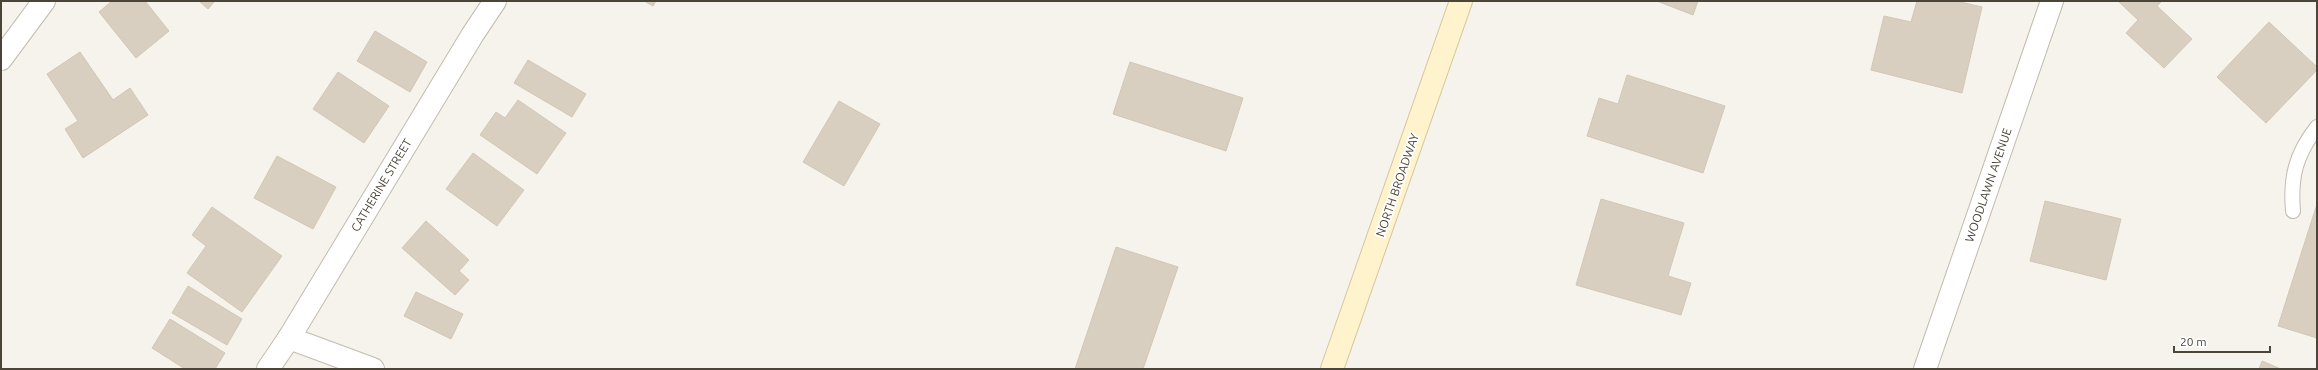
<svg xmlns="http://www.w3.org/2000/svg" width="2318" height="370" font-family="Ubuntu,sans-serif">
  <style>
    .building { fill: #d8cfc1; stroke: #d3c7b4 }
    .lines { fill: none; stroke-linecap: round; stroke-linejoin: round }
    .lane-casing { stroke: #c2bbae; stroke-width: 16 }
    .street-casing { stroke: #c2bbae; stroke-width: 24 }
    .secondary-casing { stroke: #d6c79b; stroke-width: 24 }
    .lane { stroke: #fff; stroke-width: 14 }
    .street { stroke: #fff; stroke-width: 22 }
    .secondary { stroke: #fff3cd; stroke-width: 22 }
    .labels { text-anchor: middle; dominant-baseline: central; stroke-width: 3.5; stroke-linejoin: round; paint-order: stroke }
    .street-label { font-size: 12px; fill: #4b4439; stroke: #fff }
  </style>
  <rect width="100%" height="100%" fill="#f6f3ec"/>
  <g class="building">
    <polygon points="112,1 145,1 169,31 136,58 99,12"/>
    <polygon points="199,1 215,1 208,9"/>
    <polygon points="644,1 656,1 653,6"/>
    <polygon points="1657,1 1698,1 1693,15"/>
    <polygon points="1917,1 1956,1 1982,7 1962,93 1871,70 1884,16 1911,22"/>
    <polygon points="2118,1 2162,1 2157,6 2192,39 2164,68 2126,33 2138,20"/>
    <polygon points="2269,22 2317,67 2317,70 2266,123 2217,77"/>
    <polygon points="375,31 427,62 410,92 357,61"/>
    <polygon points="80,52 113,100 130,88 148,115 83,158 65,129 78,121 47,74"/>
    <polygon points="528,60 586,94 572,117 514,83"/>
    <polygon points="1130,62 1243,98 1226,151 1113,114"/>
    <polygon points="338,72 389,106 364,143 313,109"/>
    <polygon points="1627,75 1725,106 1703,173 1587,136 1599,98 1618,104"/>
    <polygon points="518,100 566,133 537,174 480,135 496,112 505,118"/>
    <polygon points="839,101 880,124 844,186 803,162"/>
    <polygon points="473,153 524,190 497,226 446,189"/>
    <polygon points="277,156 336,187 313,229 254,198"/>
    <polygon points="1601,199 1684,223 1668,276 1691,283 1681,315 1576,285"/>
    <polygon points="2045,201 2121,219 2106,280 2030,261"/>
    <polygon points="2317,204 2317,338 2278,326"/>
    <polygon points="212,207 282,256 242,312 187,273 206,246 192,235"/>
    <polygon points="426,221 469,260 459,271 469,280 455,295 402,248"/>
    <polygon points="1116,247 1178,267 1143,369 1075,369"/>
    <polygon points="188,286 242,319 227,345 172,313"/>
    <polygon points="416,292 463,314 451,339 404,316"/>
    <polygon points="170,319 225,353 215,369 185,369 152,348"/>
    <polygon points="2262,361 2281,369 2259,369"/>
  </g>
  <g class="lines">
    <defs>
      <path id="lane" d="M2293 211C2290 177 2296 154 2317 127"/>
      <g id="street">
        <polyline points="1,59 44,1"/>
        <polyline points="289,338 373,369"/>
        <polyline points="268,369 289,338 473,34 495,1"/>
        <polyline points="1925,369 2052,1"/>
      </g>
      <polyline id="secondary" points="1332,369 1461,1"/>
    </defs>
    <use href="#lane" class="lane-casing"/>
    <use href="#street" class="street-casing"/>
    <use href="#secondary" class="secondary-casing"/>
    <use href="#lane" class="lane"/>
    <use href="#street" class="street"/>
    <use href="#secondary" class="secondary"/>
  </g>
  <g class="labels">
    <g class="street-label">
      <text transform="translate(381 185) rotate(-59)">CATHERINE STREET</text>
      <text transform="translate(1397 185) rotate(-71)">NORTH BROADWAY</text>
      <text transform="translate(1988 185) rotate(-71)">WOODLAWN AVENUE</text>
    </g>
  </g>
  <rect width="2318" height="370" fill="none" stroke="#4b4439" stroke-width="4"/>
  <path d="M2174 346v6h96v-6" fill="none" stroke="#4b4439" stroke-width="2"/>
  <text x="2180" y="346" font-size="12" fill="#4b4439" stroke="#ffffff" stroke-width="3" paint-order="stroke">20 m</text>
</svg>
